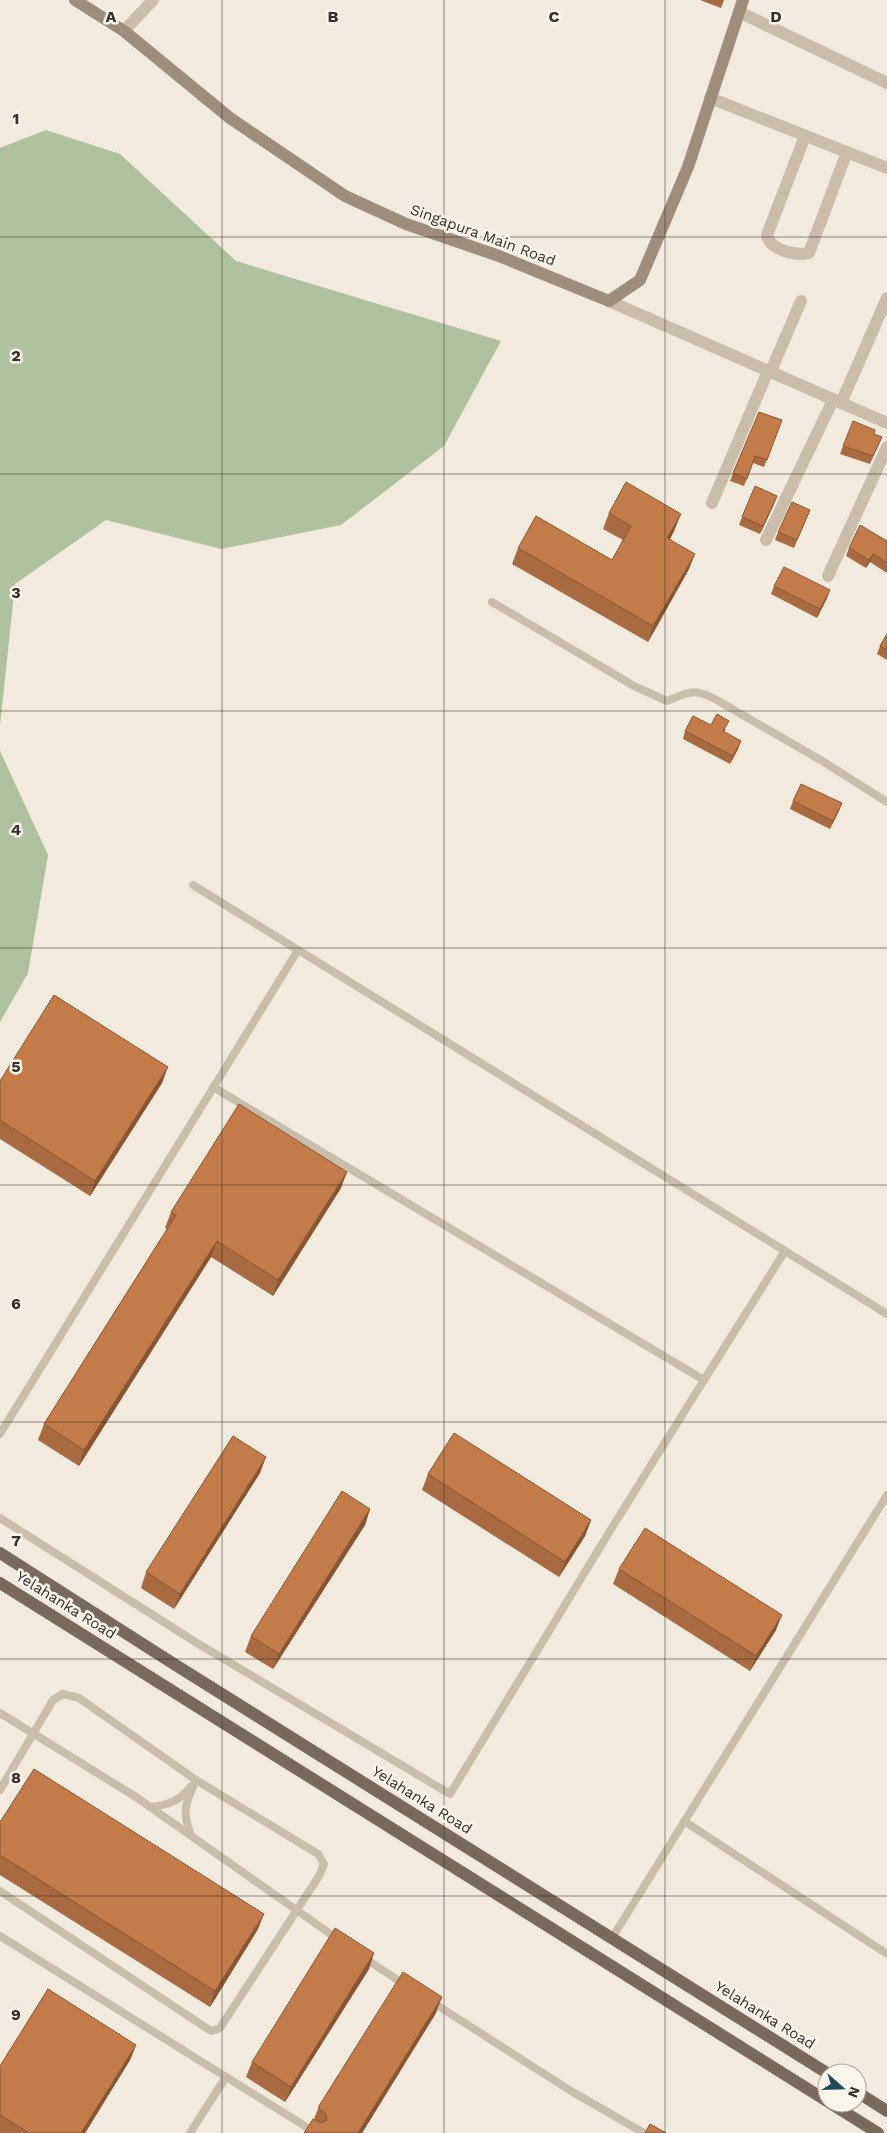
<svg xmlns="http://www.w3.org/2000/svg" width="887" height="2133" font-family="'Work Sans',sans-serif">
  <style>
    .green { fill: #afc19e }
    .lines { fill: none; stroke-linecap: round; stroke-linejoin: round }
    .lane { stroke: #cabda9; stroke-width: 8 }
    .street { stroke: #cabda9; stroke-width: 12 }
    .secondary { stroke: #9e8d7b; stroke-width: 12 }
    .primary { stroke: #79695a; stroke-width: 12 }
    .wall { fill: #a86a40 }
    .shaded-wall { fill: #885634 }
    .building { fill: #c37b4a; stroke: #885634 }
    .grid { fill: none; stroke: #373029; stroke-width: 1; stroke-opacity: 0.55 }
    .labels { text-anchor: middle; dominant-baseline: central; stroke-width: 5; stroke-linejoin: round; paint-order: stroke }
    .street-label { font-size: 15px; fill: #373029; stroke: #f9f5ea }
    .grid-label { font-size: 16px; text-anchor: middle; font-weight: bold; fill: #373029; stroke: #f9f5ea; stroke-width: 5; stroke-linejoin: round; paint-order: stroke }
  </style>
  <rect width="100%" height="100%" fill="#f2ebdd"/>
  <g class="green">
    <polygon points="46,130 120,154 236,261 501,341 444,446 341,525 221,549 106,520 15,584 0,726 0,148"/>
    <polygon points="0,751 48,855 28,973 0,1022"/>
  </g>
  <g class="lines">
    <g class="lane">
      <path d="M492 602 634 686 667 701C689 692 693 688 715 699L824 762 887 802"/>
      <polyline points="193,885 887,1314"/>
      <polyline points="704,1380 785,1251"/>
      <polyline points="0,1434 298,950"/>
      <polyline points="0,1518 197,1643 450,1794 613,1526 704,1380 213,1087"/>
      <polyline points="0,1713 136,1797 339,1940"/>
      <polyline points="0,1790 53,1700 63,1694 79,1698 196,1780 318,1854 324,1864 319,1876 220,2028 211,2031 0,1891"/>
      <path d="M150 1807C166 1805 180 1802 190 1787"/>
      <polyline points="684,1821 887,1954"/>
      <path d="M191 1835C181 1811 186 1802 196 1780"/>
      <polyline points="0,1936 316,2133"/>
      <polyline points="612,1938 887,1495"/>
      <polyline points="363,1957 405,1985"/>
      <polyline points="432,2002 571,2091 644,2133"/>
      <polyline points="190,2133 226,2077"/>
    </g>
    <g class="street">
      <polyline points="739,12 887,83"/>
      <polyline points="124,31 153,0"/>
      <polyline points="710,98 887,168"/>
      <path d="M805 136 767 235C770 250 795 256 809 253L847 152"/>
      <polyline points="609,301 887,423"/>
      <polyline points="770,373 801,301"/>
      <polyline points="841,403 887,298"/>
      <polyline points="712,503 768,371"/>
      <polyline points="766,540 833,400"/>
      <polyline points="828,576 887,447"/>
    </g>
    <polyline class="secondary" points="75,0 124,31 230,118 345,196 406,224 499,256 609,301 640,280 688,167 743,0"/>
    <g class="primary">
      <polyline points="0,1553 174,1664 827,2073"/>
      <polyline points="0,1583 827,2101"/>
      <polyline points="857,2092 887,2111"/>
      <polyline points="830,2103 878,2133"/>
    </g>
  </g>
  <g class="wall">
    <polygon points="700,0 724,0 721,8"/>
    <polygon points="782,420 764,467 753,463 744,486 730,481 733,473"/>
    <polygon points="874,434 882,437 870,464 840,454 843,446"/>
    <polygon points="774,504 760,534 739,525 742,517"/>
    <polygon points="810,510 794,548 775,540 778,532"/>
    <polygon points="609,513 675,529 670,539 689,569 648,642 512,564 518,548 612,560 623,540 603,529"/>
    <polygon points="887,541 887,573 870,562 866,568 846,556 849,548"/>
    <polygon points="774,586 827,598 817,618 771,594"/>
    <polygon points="887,634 887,660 877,654 880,646"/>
    <polygon points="711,725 726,729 724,732 738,749 730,764 683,739 685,731"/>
    <polygon points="793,801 842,803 830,829 790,809"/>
    <polygon points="0,1081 162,1083 90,1196 0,1139"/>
    <polygon points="341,1188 273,1296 211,1257 79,1466 38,1440 44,1424 167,1229 165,1228 171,1212"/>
    <polygon points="260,1473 174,1609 141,1588 146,1572"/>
    <polygon points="428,1474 591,1520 585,1536 559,1577 422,1490"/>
    <polygon points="370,1509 365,1525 273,1669 245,1652 251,1636"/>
    <polygon points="619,1569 776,1630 750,1671 613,1584"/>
    <polygon points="0,1822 258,1929 210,2007 0,1875"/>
    <polygon points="369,1969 285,2102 246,2077 252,2062"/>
    <polygon points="436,2013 362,2133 304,2133 314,2119 319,2106"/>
    <polygon points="136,2045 130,2060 85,2133 0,2133 0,2066"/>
  </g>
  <g class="shaded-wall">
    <polygon points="777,496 774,504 760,534 763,526"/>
    <polygon points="681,514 675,529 662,554 667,538"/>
    <polygon points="695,554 689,569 648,642 653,626"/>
    <polygon points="873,554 870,562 866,568 869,560"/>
    <polygon points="830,590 827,598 817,618 820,609"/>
    <polygon points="741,741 738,749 730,764 733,756"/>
    <polygon points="842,803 839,811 830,829 833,821"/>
    <polygon points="168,1067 162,1083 90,1196 95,1181"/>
    <polygon points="347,1172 341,1188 273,1296 278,1280"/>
    <polygon points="217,1241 211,1257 79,1466 84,1450"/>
    <polygon points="266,1457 260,1473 174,1609 180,1594"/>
    <polygon points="370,1509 365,1525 273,1669 279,1654"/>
    <polygon points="591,1520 585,1536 559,1577 565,1562"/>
    <polygon points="782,1615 776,1630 750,1671 756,1656"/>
    <polygon points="264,1914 258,1929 210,2007 215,1991"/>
    <polygon points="374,1953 369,1969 285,2102 291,2087"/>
    <polygon points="442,1997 436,2013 362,2133 358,2133"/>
    <polygon points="136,2045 130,2060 85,2133 81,2133"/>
  </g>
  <g class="building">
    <polygon points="759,412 782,420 767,460 755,456 747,479 733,473"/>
    <polygon points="853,421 875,430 874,434 882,437 873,456 843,446"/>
    <polygon points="626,482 681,514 667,538 695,554 653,626 518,548 536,516 612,560 631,526 609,513"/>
    <polygon points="755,486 777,496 763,526 742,517"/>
    <polygon points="792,502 810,510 797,540 778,532"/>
    <polygon points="860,525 887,541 887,563 873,554 869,560 849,548"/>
    <polygon points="784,567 830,590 820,609 774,586"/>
    <polygon points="887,634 887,650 880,646"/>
    <polygon points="717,714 729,721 723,731 741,741 733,756 685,731 693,716 711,725"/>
    <polygon points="801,784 842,803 833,821 793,801"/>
    <polygon points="54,995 168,1067 95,1181 0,1120 0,1081"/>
    <polygon points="239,1104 347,1172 278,1280 217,1241 84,1450 44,1424 176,1215 171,1212"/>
    <polygon points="454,1433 591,1520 565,1562 428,1474"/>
    <polygon points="233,1436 266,1457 180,1594 146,1572"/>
    <polygon points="342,1491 370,1509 279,1654 251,1636"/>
    <polygon points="645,1528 782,1615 756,1656 619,1569"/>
    <polygon points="34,1769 264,1914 215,1991 0,1855 0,1822"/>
    <polygon points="335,1928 374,1953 291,2087 252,2062"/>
    <polygon points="403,1972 442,1997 358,2133 304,2133 313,2119 321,2123 327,2120 326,2114 319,2109 319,2106"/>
    <polygon points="48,1989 136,2045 81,2133 29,2133 0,2115 0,2066"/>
    <polygon points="650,2124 666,2133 645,2133"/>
  </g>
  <path class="grid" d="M222 0V2133M444 0V2133M665 0V2133M0 237H887M0 474H887M0 711H887M0 948H887M0 1185H887M0 1422H887M0 1659H887M0 1896H887"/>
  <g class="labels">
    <g class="street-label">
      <text transform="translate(483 235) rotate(20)">Singapura Main Road</text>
      <text transform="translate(66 1605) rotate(32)">Yelahanka Road</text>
      <text transform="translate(422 1800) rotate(32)">Yelahanka Road</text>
      <text transform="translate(765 2015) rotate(32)">Yelahanka Road</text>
    </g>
  </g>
  <g class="grid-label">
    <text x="111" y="22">A</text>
    <text x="333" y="22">B</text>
    <text x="554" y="22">C</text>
    <text x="776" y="22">D</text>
    <text x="16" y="124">1</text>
    <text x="16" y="361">2</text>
    <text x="16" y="598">3</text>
    <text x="16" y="835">4</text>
    <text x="16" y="1072">5</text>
    <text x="16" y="1309">6</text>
    <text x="16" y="1546">7</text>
    <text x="16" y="1783">8</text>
    <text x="16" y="2020">9</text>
  </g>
  <g transform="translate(842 2088) rotate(110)"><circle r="24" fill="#f9f5ea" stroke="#aba69d"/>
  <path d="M0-4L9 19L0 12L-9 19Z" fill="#1f4b58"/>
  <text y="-8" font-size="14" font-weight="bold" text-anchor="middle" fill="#373029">N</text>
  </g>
</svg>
